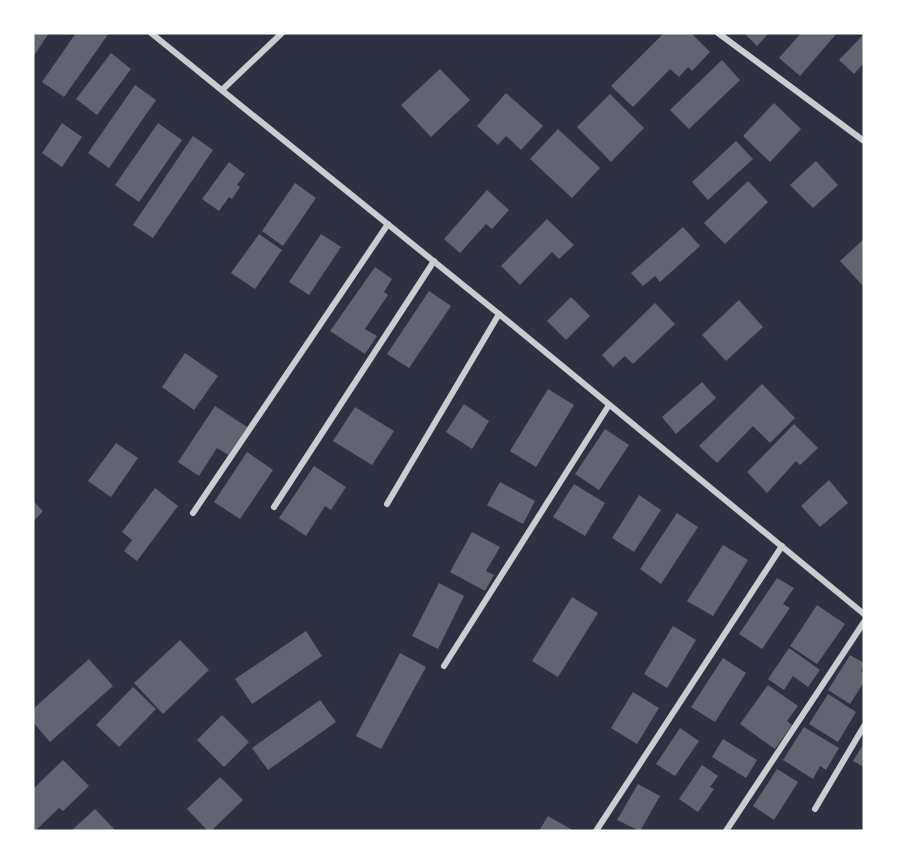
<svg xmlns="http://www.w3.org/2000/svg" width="897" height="864" font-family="'DejaVu Sans',sans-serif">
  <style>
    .building { fill: #626471 }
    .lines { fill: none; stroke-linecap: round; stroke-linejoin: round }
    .minor { stroke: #caccd0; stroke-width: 6 }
  </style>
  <rect width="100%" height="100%" fill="#2d3142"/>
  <g class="building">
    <polygon points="33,33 49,33 33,57"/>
    <polygon points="76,33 109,33 64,97 42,82"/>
    <polygon points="664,33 691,33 710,52 692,71 688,67 679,77 670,69 633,107 611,86"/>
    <polygon points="744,33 769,33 757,46"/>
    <polygon points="801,33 837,33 800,76 779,58"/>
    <polygon points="864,34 864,63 854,74 839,60"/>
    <polygon points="111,53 131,69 97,115 76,99"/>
    <polygon points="722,60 740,80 689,129 670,110"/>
    <polygon points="440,69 470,100 431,137 401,105"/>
    <polygon points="135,85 156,100 109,168 88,153"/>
    <polygon points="506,93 543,126 521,150 506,136 498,145 477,126"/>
    <polygon points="610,94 644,128 611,162 577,127"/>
    <polygon points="774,103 801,129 770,162 743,136"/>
    <polygon points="62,123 82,137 62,167 42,153"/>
    <polygon points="158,123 182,140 139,202 115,185"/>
    <polygon points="558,129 600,168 572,198 530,159"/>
    <polygon points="193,136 213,150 153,238 133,225"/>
    <polygon points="736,141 753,159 708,200 692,182"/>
    <polygon points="816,161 838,185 813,208 790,185"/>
    <polygon points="229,162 245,174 237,185 240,187 232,199 229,197 219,211 202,199"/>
    <polygon points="748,181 768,202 725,244 704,223"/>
    <polygon points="295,183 316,198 283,246 262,231"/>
    <polygon points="487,190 509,210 492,229 486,224 460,253 444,239"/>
    <polygon points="547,219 574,245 559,259 552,252 520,285 501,266"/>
    <polygon points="683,227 700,246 660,282 655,276 643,286 631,273"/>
    <polygon points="259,234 282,250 255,289 231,273"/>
    <polygon points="321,234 341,247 309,295 289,282"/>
    <polygon points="864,239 864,287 840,261"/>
    <polygon points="375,267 392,279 384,292 388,295 365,329 377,336 365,354 330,331"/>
    <polygon points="429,291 451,306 409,368 387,354"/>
    <polygon points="571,297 590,316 566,340 547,321"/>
    <polygon points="739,300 763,327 726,361 702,335"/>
    <polygon points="655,303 675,324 633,364 625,356 613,367 602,355"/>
    <polygon points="185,353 218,376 194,410 162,387"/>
    <polygon points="702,382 716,398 676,434 662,417"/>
    <polygon points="762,384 795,418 770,443 753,426 717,463 699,446"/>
    <polygon points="548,389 574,405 536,467 510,451"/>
    <polygon points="464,404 489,421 472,449 446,432"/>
    <polygon points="215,406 247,427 228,455 217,448 199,476 178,462"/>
    <polygon points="355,407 394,431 372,465 333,441"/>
    <polygon points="794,424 818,448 800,465 796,461 767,493 747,472"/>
    <polygon points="605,429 629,445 599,490 575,474"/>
    <polygon points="116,443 138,458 111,497 88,481"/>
    <polygon points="247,452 273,470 240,519 214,502"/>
    <polygon points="314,466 346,487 331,510 325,506 306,536 279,518"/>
    <polygon points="829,480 848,503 820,527 801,506"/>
    <polygon points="500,482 535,501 523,524 487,505"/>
    <polygon points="574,484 605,503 585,536 553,517"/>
    <polygon points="155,488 178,506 137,561 124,551 132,540 122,532"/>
    <polygon points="639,495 661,510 634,552 612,538"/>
    <polygon points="33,501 43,511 33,522"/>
    <polygon points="677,513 698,527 661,584 640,569"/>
    <polygon points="472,532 500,547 486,571 494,575 485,591 450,572"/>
    <polygon points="723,545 748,560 713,616 687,601"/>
    <polygon points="777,578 794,588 783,604 790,608 762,649 739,634"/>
    <polygon points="439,583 464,596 438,649 412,636"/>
    <polygon points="572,597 598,613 558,677 532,661"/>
    <polygon points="817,605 845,624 817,664 790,646"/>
    <polygon points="673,626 696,640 667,688 644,674"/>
    <polygon points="306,631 322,656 252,704 235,679"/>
    <polygon points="180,640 209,670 163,714 134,683"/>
    <polygon points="789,648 820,670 808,687 793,676 784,690 768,679"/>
    <polygon points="400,653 426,667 381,749 356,736"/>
    <polygon points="850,655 864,663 861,671 864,673 864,682 850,704 828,690"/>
    <polygon points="723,658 746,673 715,722 691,707"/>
    <polygon points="89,659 113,686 50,742 33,722 33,709"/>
    <polygon points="768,685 798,706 787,721 792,725 775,749 740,724"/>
    <polygon points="133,687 156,709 119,747 96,725"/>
    <polygon points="633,692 659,708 637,744 611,728"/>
    <polygon points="828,694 856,712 838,742 809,724"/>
    <polygon points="320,700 336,722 268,770 252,748"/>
    <polygon points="222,715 249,742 224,767 197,740"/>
    <polygon points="804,727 839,748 826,770 820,766 813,779 783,760"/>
    <polygon points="680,728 699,741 675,776 656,764"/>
    <polygon points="723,739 757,760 746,778 712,757"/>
    <polygon points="864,743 864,767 853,761"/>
    <polygon points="63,760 89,786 63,811 59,808 35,831 33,831 33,789"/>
    <polygon points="702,765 718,776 710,787 714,789 698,812 679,799"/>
    <polygon points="777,769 798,782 774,820 753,806"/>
    <polygon points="220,777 243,800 211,831 208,831 187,809"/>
    <polygon points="638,784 660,796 640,831 617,820"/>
    <polygon points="95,809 116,831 71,831"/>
    <polygon points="548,816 574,831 539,831"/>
  </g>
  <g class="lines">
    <g class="minor">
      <polyline points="151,33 499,314 864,614"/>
      <polyline points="718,33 864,141"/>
      <polyline points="222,90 282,33"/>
      <polyline points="387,504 499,314"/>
      <polyline points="274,507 434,261"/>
      <polyline points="193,513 388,224"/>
      <polyline points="444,666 609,405"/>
      <polyline points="815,809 864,726"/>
      <polyline points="596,831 782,546"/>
      <polyline points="726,831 864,622"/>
    </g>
  </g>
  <rect width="897" height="864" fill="none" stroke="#ffffff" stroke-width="69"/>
</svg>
